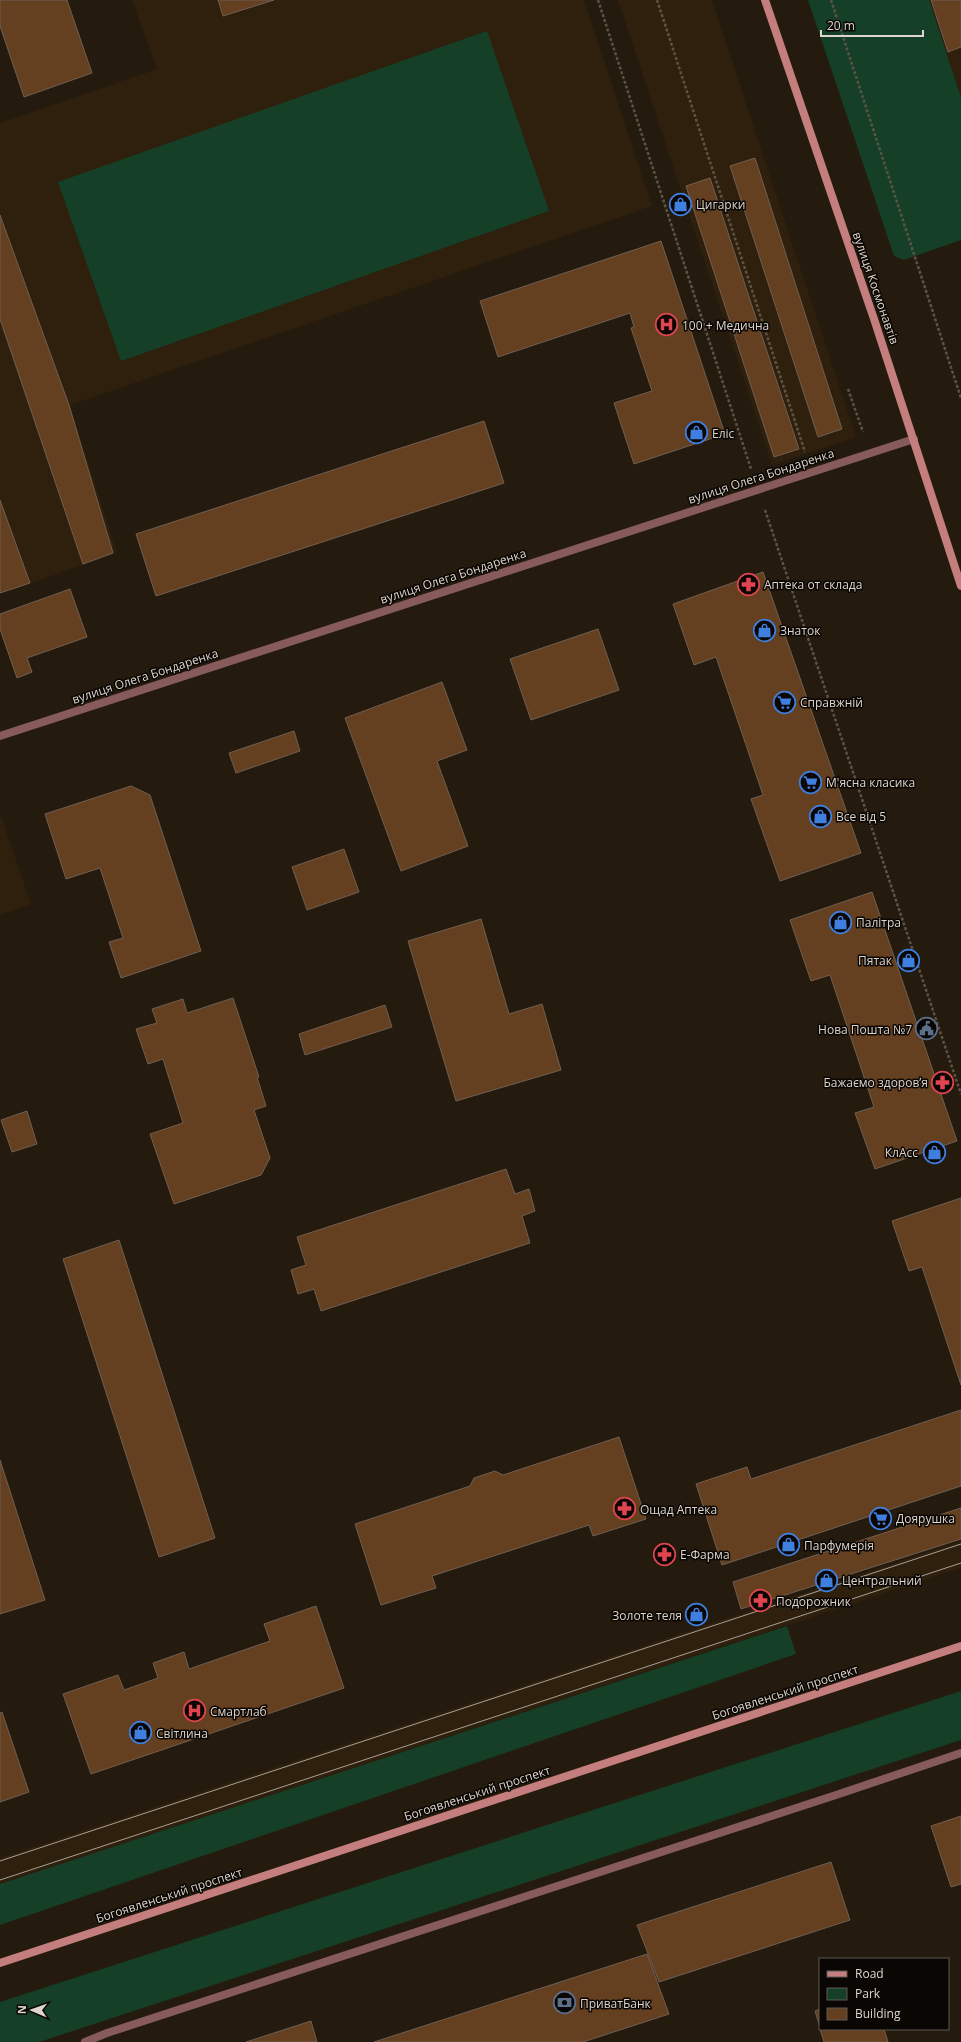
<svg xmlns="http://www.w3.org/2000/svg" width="961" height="2042" font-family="'Open Sans',sans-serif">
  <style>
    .built { fill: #2e200d }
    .green { fill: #154027 }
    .building { fill: #654020; stroke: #6f5f53 }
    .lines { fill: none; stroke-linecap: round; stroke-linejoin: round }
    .path { stroke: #5c5347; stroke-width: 2.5; stroke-dasharray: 3 2; stroke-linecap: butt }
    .lane { stroke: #875b5b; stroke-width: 8 }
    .street { stroke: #875b5b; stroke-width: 8 }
    .secondary { stroke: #c57e7e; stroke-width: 8 }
    .tram { stroke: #a89f96; stroke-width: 1 }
    .labels { text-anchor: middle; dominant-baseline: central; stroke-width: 3; stroke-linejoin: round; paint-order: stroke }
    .poi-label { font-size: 12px; fill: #ded6ce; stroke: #0a0603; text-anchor: start }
    .street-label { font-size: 12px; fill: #ded6ce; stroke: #0a0603 }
  </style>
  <rect width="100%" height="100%" fill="#241a0d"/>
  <g class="built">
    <polygon points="132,0 584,0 652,206 70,405 117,553 0,594 0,123 157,69"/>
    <polygon points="618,0 712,0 856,437 772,465"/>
    <polygon points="925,0 961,0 961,102"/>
    <polygon points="0,813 31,904 0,915"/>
    <polygon points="961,1541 961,1568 0,1884 0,1858"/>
  </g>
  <g class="green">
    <polygon points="808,0 929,0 961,98 961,240 904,260 894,256"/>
    <polygon points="487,31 549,211 121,361 58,182"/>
    <polygon points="787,1626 796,1654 0,1925 0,1884"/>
    <polygon points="961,1691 961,1740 39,2042 0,2042 0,2002"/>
  </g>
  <g class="building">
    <polygon points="0,0 67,0 92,73 24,97 0,26"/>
    <polygon points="218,0 274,0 223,16"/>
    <polygon points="931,0 961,0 961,47 948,52"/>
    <polygon points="755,158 842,429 818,437 730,166"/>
    <polygon points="710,178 799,449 774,457 686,186"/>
    <polygon points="0,215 69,405 113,553 83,564 0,319"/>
    <polygon points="661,241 725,434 634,464 614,403 652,391 631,328 634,327 630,313 498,357 480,301"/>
    <polygon points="484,421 504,483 156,596 136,534"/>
    <polygon points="0,500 30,583 0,593"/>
    <polygon points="763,572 861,853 780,881 751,799 763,795 716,657 694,665 673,604"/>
    <polygon points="70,589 87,637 27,658 32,672 17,678 0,629 0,614"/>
    <polygon points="598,629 619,690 531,720 510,659"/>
    <polygon points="442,682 467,750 437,761 468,846 401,871 345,718"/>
    <polygon points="294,731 300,751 236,773 229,753"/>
    <polygon points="131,786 150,795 201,951 121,978 109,942 123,938 100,868 66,879 45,814"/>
    <polygon points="344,849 359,892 307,910 292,867"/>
    <polygon points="872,892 957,1141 875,1169 855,1113 874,1107 830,975 811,981 790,920"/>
    <polygon points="481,919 509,1014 542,1004 561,1070 456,1101 408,941"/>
    <polygon points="233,998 259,1077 257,1077 266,1106 254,1110 270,1158 261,1175 174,1204 150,1134 183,1123 163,1059 148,1064 136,1029 157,1023 152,1009 183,999 187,1013"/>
    <polygon points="385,1005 392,1027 305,1055 299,1034"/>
    <polygon points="27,1111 37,1144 12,1152 1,1120"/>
    <polygon points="506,1169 515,1194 529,1189 535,1211 522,1216 530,1243 321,1311 314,1289 298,1294 291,1270 306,1265 297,1237"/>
    <polygon points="961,1198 961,1385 922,1267 909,1271 892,1221"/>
    <polygon points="119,1240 215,1538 159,1557 63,1259"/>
    <polygon points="961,1410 961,1486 722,1565 696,1484 747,1467 751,1479"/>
    <polygon points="619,1437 646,1519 593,1536 589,1525 432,1576 436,1588 381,1605 355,1524 470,1486 474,1478 495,1471 503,1475"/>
    <polygon points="0,1460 45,1600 0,1614"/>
    <polygon points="961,1508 961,1539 741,1609 733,1582"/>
    <polygon points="316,1606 344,1688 91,1774 63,1694 118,1675 124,1690 158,1678 153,1663 184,1652 189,1669 270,1641 264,1624"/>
    <polygon points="2,1712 29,1792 0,1802 0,1713"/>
    <polygon points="961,1816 961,1884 951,1887 931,1826"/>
    <polygon points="831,1862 850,1920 659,1982 637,1925"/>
    <polygon points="647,1954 669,2014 583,2042 374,2042"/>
    <polygon points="820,2009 820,2027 815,2011"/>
    <polygon points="311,2021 317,2042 246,2042"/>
    <polygon points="820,2029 884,2029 888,2042 824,2042"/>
  </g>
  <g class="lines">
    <g class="path">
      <polyline points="598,0 751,469"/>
      <polyline points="657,0 805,452"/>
      <polyline points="831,0 961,398"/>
      <polyline points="848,389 863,432"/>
      <polyline points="765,510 961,1094"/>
    </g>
    <polyline class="lane" points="85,2042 107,2033 836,1795 961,1753"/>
    <polyline class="street" points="0,736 914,439"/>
    <g class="secondary">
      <polyline points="765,0 874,319 961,586"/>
      <polyline points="0,1963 961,1646"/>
    </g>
    <g class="tram">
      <polyline points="0,1861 961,1544"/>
      <polyline points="0,1880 961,1563"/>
    </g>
  </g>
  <defs>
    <symbol id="shop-ring" viewBox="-11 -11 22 22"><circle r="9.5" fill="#0a0603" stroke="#3f7fe0" stroke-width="1.5"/><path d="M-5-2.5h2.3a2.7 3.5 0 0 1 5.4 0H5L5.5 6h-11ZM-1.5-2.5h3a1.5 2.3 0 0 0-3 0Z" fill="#3f7fe0"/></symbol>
    <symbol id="hospital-ring" viewBox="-11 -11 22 22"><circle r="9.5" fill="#0a0603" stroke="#e0444e" stroke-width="1.5"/><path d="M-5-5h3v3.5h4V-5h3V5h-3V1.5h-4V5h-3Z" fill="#e0444e"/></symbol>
    <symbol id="pharmacy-ring" viewBox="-11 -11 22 22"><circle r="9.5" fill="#0a0603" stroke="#e0444e" stroke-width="1.5"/><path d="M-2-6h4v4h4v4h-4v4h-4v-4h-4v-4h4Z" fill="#e0444e"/></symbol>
    <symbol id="supermarket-ring" viewBox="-11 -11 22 22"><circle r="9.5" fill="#0a0603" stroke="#3f7fe0" stroke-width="1.5"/><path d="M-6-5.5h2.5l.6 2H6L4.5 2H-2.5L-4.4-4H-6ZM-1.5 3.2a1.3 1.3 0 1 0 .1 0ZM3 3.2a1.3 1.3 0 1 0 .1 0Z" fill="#3f7fe0"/></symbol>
    <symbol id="civic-ring" viewBox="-11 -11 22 22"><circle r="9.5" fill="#0a0603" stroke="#5c6f8a" stroke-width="1.5"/><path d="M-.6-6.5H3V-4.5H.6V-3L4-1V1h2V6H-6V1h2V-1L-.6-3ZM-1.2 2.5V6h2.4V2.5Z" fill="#5c6f8a"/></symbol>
    <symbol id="bank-ring" viewBox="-11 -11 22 22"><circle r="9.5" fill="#0a0603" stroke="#5c6f8a" stroke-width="1.5"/><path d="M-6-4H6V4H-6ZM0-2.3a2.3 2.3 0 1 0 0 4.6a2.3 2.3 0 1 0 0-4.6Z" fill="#5c6f8a"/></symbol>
  </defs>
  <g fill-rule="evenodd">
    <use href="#shop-ring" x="668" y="192" width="25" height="25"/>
    <use href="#hospital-ring" x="654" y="312" width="25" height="25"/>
    <use href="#shop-ring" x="684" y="420" width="25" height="25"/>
    <use href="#pharmacy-ring" x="736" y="572" width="25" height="25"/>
    <use href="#shop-ring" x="752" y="618" width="25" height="25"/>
    <use href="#supermarket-ring" x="772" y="690" width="25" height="25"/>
    <use href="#supermarket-ring" x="798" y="770" width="25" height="25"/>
    <use href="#shop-ring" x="808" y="804" width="25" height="25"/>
    <use href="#shop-ring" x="828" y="910" width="25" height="25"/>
    <use href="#shop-ring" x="896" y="948" width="25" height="25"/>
    <use href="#civic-ring" x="914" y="1016" width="25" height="25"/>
    <use href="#pharmacy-ring" x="930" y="1070" width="25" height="25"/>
    <use href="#shop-ring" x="922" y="1140" width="25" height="25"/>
    <use href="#pharmacy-ring" x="612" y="1496" width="25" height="25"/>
    <use href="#supermarket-ring" x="868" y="1506" width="25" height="25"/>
    <use href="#shop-ring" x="776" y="1532" width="25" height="25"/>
    <use href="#pharmacy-ring" x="652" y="1542" width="25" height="25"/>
    <use href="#shop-ring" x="814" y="1568" width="25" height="25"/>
    <use href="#pharmacy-ring" x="748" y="1588" width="25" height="25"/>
    <use href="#shop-ring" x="684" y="1602" width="25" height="25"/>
    <use href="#hospital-ring" x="182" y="1698" width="25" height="25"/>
    <use href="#shop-ring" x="128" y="1720" width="25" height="25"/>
    <use href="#bank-ring" x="552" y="1990" width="25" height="25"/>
  </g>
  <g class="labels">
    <g class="poi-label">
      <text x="696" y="204">Цигарки</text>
      <text x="682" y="325">100 + Медична</text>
      <text x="712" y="433">Еліс</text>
      <text x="764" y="584">Аптека от склада</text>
      <text x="780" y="630">Знаток</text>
      <text x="800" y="702">Справжній</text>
      <text x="826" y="782">М'ясна класика</text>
      <text x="836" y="816">Все від 5</text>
      <text x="856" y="922">Палітра</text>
      <text x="892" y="960" text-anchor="end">Пятак</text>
      <text x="912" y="1029" text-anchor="end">Нова Пошта №7</text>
      <text x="928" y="1082" text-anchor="end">Бажаємо здоровʼя</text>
      <text x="918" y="1152" text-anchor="end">КлАсс</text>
      <text x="640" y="1509">Ощад Аптека</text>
      <text x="896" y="1518">Доярушка</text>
      <text x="804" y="1545">Парфумерія</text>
      <text x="680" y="1554">Е-Фарма</text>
      <text x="842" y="1580">Центральний</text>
      <text x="776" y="1601">Подорожник</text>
      <text x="682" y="1615" text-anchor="end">Золоте теля</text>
      <text x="210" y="1711">Смартлаб</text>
      <text x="156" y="1733">Світлина</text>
      <text x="580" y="2003">ПриватБанк</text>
    </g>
    <g class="street-label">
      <text transform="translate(876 288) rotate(71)">вулиця Космонавтів</text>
      <text transform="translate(761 476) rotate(-18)">вулиця Олега Бондаренка</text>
      <text transform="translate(453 576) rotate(-18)">вулиця Олега Бондаренка</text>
      <text transform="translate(145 676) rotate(-18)">вулиця Олега Бондаренка</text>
      <text transform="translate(785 1692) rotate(-18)">Богоявленський проспект</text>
      <text transform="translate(477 1793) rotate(-18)">Богоявленський проспект</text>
      <text transform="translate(169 1895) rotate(-18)">Богоявленський проспект</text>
    </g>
  </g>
  <rect x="819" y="1958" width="130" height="72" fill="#0a0603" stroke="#5f5954"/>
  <rect x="827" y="1971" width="20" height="6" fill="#c57e7e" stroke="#5f5954"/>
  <text x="855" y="1978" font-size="12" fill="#ded6ce">Road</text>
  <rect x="827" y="1988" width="20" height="12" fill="#154027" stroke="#5f5954"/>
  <text x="855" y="1998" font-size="12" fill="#ded6ce">Park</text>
  <rect x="827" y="2008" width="20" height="12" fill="#654020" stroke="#5f5954"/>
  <text x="855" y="2018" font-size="12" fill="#ded6ce">Building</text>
  <g transform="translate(32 2010) rotate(272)" stroke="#0a0603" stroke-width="3" paint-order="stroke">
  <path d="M0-3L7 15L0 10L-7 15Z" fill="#ded6ce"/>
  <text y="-6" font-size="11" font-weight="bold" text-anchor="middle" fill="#ded6ce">N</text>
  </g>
  <path d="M821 30v6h102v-6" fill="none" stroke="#ded6ce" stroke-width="2"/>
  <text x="827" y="30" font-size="12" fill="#ded6ce" stroke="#0a0603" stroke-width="3" paint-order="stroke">20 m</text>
</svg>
